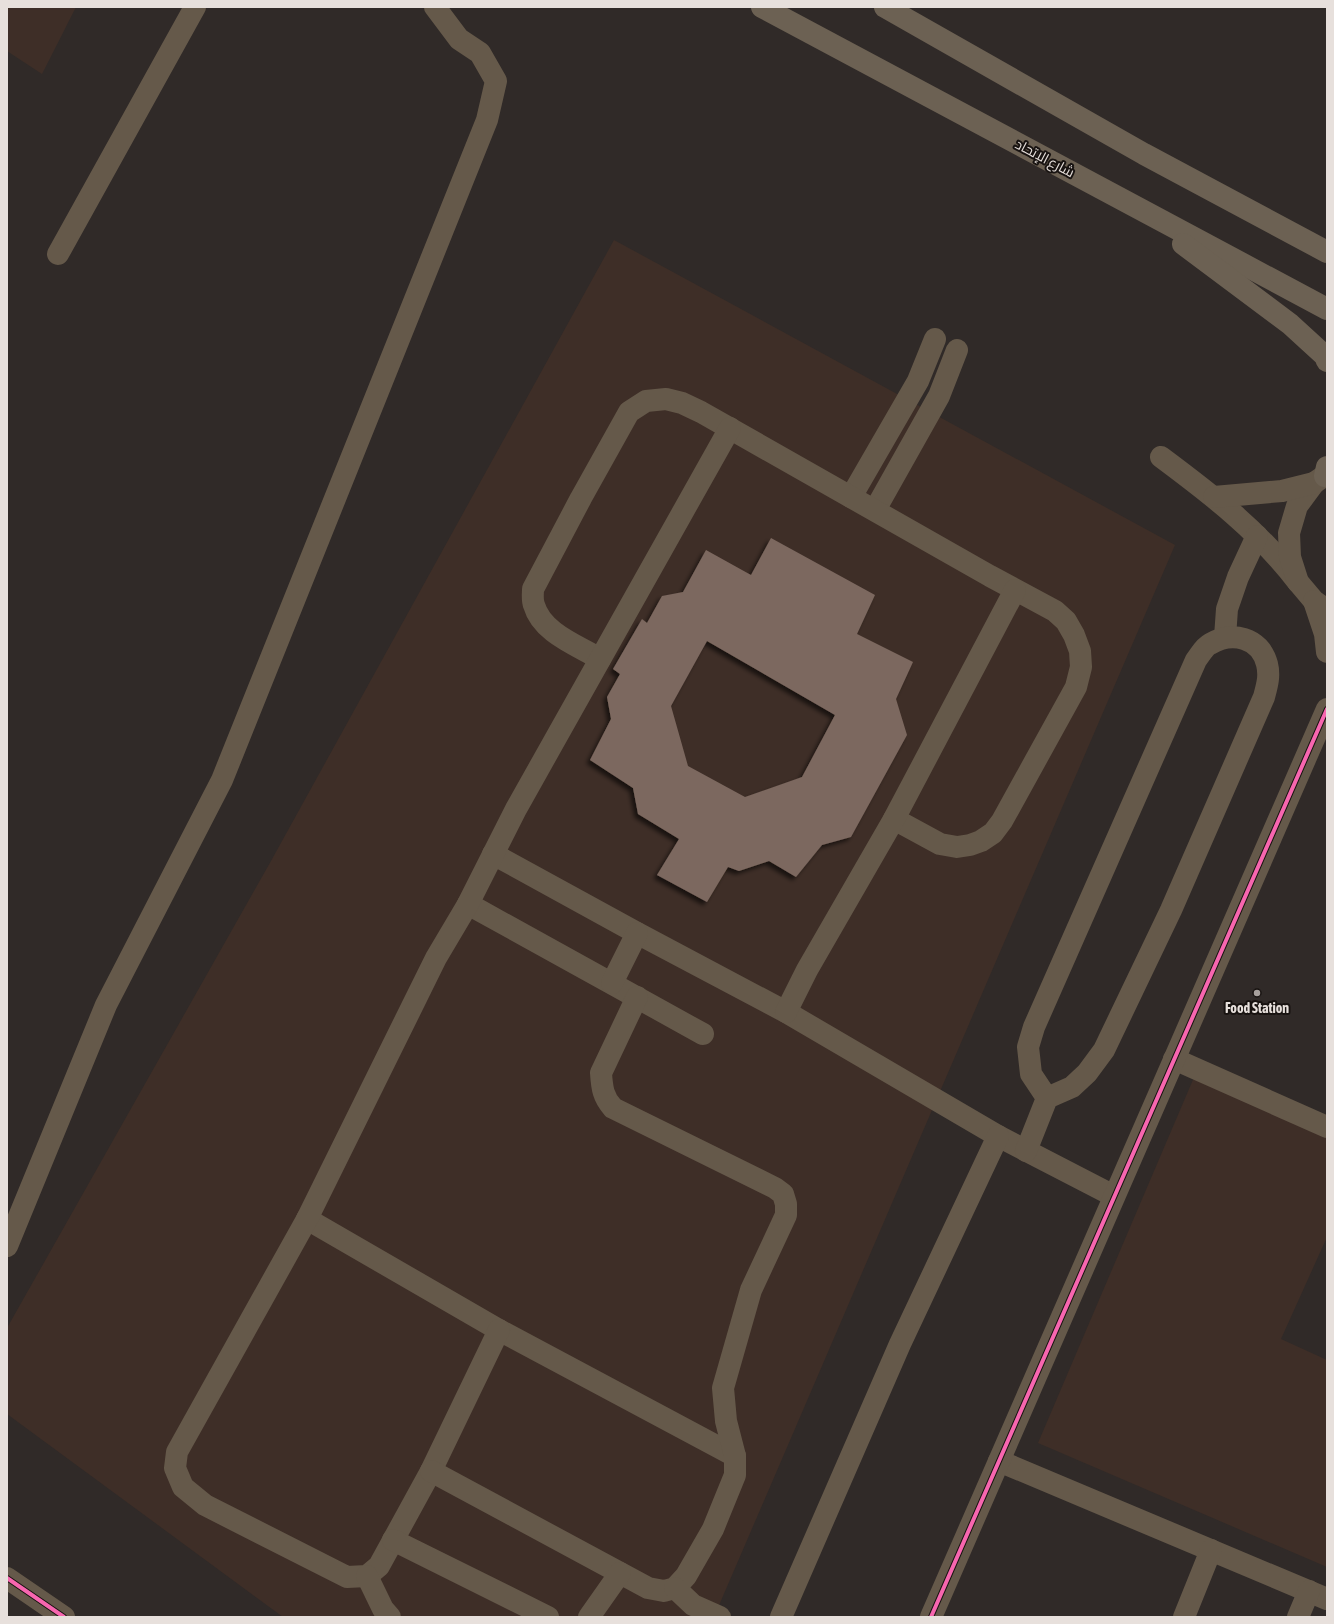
<svg xmlns="http://www.w3.org/2000/svg" width="1334" height="1624" font-family="'Asap Condensed',Cairo,sans-serif">
  <style>
    .built { fill: #3e2e27 }
    .building { fill: #7c685f; fill-rule: evenodd; filter: url(#shadow) }
    .lines { fill: none; stroke-linecap: round; stroke-linejoin: round }
    .minor { stroke: #65594a; stroke-width: 22 }
    .highway { stroke: #6c6153; stroke-width: 22 }
    .cycleway-casing { stroke: #181311; stroke-width: 6 }
    .cycleway { stroke: #f766af; stroke-width: 4 }
    .poi-dot { fill: #a7a09d; stroke: #181311; stroke-width: 1.5 }
    .labels { text-anchor: middle; dominant-baseline: central; stroke-width: 4; stroke-linejoin: round; paint-order: stroke }
    .street-label { font-size: 14px; fill: #e7e0dc; stroke: #181311 }
    .poi-label { font-size: 14px; font-weight: bold; fill: #e7e0dc; stroke: #181311 }
  </style>
  <defs>
    <filter id="shadow"><feDropShadow dx="-3.5" dy="3.5" stdDeviation="2" flood-color="#0009"/></filter>
  </defs>
  <rect width="100%" height="100%" fill="#302a28"/>
  <g class="built">
    <polygon points="7,7 76,7 42,74 7,51"/>
    <polygon points="614,240 1175,545 714,1617 283,1617 7,1414 7,1328 271,861"/>
    <polygon points="1195,1075 1327,1137 1327,1237 1281,1339 1327,1360 1327,1567 1038,1443"/>
  </g>
  <path class="building" d="M771 538 875 595 857 634 913 662 896 699 907 735 851 837 822 845 796 877 769 861 739 871 728 867 707 902 657 875 679 839 638 814 633 788 590 760 611 719 607 697 620 674 613 669 642 619 647 623 662 596 683 592 706 550 751 575ZM707 641 835 715 802 777 745 797 688 766 671 706Z"/>
  <g class="lines">
    <g class="minor">
      <polyline points="58,254 195,7"/>
      <path d="M1161 457C1212 495 1259 531 1298 582"/>
      <polyline points="1327,474 1314,483 1297,506 1289,533 1290,557 1298,582 1314,601 1327,610"/>
      <polyline points="851,497 918,381 935,339"/>
      <polyline points="1214,497 1282,491 1314,483"/>
      <polyline points="875,510 939,396 957,350"/>
      <polyline points="1314,601 1325,634 1327,652"/>
      <polyline points="1225,637 1227,609 1238,577 1257,536"/>
      <path d="M600 659C577 645 542 633 534 605 532 600 533 594 533 589L581 498 629 412 646 401 666 399 682 403 701 412 990 576 1055 611 1066 621 1074 635 1080 651 1081 667 1076 687 1002 821 993 833 981 841 970 845 957 847 940 844 894 819"/>
      <polyline points="493,854 637,933 786,1012 998,1136 1114,1196"/>
      <polyline points="468,904 703,1034"/>
      <polyline points="612,983 637,933"/>
      <polyline points="786,1012 807,970 894,819 1015,590"/>
      <polyline points="1174,1059 1327,1127"/>
      <path d="M1026 1151 1047 1098 1072 1087 1087 1073 1104 1050 1171 910 1264 697C1267 686 1270 676 1267 664 1260 637 1232 631 1210 644 1204 647 1200 655 1196 660L1034 1027 1028 1047 1031 1074 1047 1098"/>
      <polyline points="307,1219 499,1330 735,1456"/>
      <polyline points="7,1246 106,1005 222,780 487,120 496,81 480,53 459,39 435,7"/>
      <polyline points="499,1330 431,1471 379,1566 367,1576 347,1577 205,1505 183,1487 175,1468 177,1452 307,1219 436,958 468,904 516,809 730,428"/>
      <polyline points="999,1461 1327,1599"/>
      <path d="M431 1471 648 1588 664 1591 675 1588 686 1576 713 1529 735 1475V1456L726 1421 723 1388 751 1290 786 1215V1204L783 1194 775 1188 613 1108C603 1097 602 1088 601 1073L637 997"/>
      <polyline points="393,1540 548,1617"/>
      <polyline points="367,1576 383,1609 390,1617"/>
      <polyline points="7,1578 64,1617"/>
      <polyline points="675,1588 693,1605 720,1617"/>
      <polyline points="589,1617 620,1573"/>
      <polyline points="781,1617 900,1344 998,1136"/>
      <polyline points="931,1617 1327,709"/>
      <polyline points="1184,1617 1211,1550"/>
      <polyline points="1298,1617 1309,1591"/>
    </g>
    <g class="highway">
      <polyline points="762,7 1327,309"/>
      <polyline points="885,7 1144,154 1327,252"/>
      <polyline points="1183,244 1290,324 1325,356 1327,361"/>
      <polyline points="1325,476 1327,467"/>
    </g>
    <defs>
      <g id="cycleway">
        <polyline points="7,1578 64,1617"/>
        <polyline points="931,1617 1327,709"/>
      </g>
    </defs>
    <use href="#cycleway" class="cycleway-casing"/>
    <use href="#cycleway" class="cycleway"/>
  </g>
  <circle class="poi-dot" cx="1257" cy="993" r="4"/>
  <g class="labels">
    <g class="street-label">
      <text transform="translate(1045 158) rotate(28)">شارع الإتحاد</text>
    </g>
    <g class="poi-label">
      <text x="1257" y="1008">Food Station</text>
    </g>
  </g>
  <rect width="1334" height="1624" fill="none" stroke="#e7e0dc" stroke-width="16"/>
</svg>
